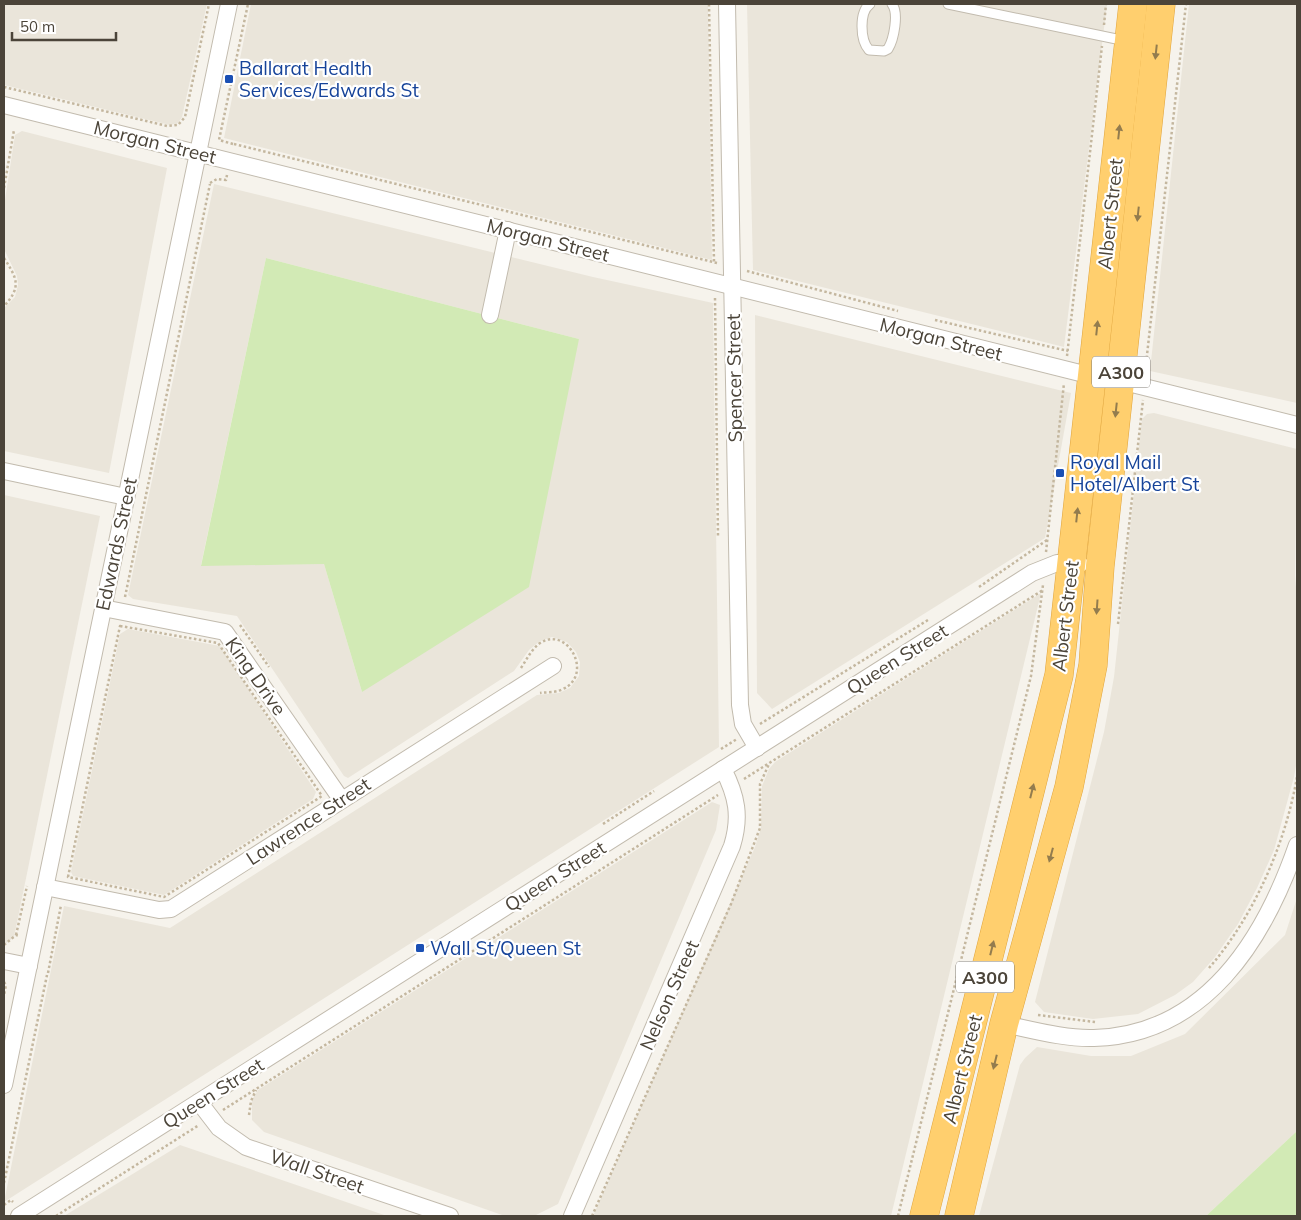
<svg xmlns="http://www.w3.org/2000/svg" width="1301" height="1220" font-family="Mulish,sans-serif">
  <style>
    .residential { fill: #eae5da; fill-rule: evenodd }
    .green { fill: #d2eab5 }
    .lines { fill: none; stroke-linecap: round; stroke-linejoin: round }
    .lane-casing { stroke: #c2bbae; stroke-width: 11 }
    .street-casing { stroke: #c2bbae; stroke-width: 18 }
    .highway-casing { stroke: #e0a43c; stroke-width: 29 }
    .path { stroke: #c4b79f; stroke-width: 2.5; stroke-dasharray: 2.5 2.5; stroke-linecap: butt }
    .lane { stroke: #fff; stroke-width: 9 }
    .street { stroke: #fff; stroke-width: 16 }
    .highway { stroke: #ffcf6e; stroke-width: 28 }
    .oneway { fill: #937c4e }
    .transit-dot { fill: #1a4fb4; stroke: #fff; stroke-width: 2 }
    .labels { text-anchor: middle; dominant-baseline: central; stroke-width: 4.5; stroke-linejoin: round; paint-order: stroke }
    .shield { fill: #fff; stroke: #817c74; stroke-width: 1 }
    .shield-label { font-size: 18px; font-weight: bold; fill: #4b4439 }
    .transit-label { font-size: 19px; fill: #164399; stroke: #fff; text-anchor: start }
    .street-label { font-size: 19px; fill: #4b4439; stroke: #fff }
  </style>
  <rect width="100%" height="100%" fill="#f6f3ec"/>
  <g class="residential">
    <polygon points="4,4 207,4 182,117 178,123 170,125 4,85"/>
    <polygon points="251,4 708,4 712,260 224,138"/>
    <polygon points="747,4 1107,4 1064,347 753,270"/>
    <polygon points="1189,4 1297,4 1297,403 1150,371"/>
    <polygon points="22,131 167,168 109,473 4,451 4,308 15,297 18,285 17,276 4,249 4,206 15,135"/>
    <path d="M214 184 593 277 713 303 719 747 4 1202 64 906 170 928 537 695 559 693 570 688 579 676 580 662 576 652 567 642 552 637 540 641 529 650 514 671 348 778 344 776 237 616 133 599 128 595ZM266 258 579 339 362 692 324 564 201 565Z"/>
    <polygon points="755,315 1071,393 1045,538 772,709 757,693"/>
    <polygon points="1154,413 1297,449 1295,576 1297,598 1297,760 1294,777 1274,850 1257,888 1238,924 1215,957 1193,982 1175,995 1138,1014 1093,1019 1044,1012 1035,1002 1104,732 1114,677 1142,419 1147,414"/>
    <polygon points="4,495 100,516 14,937 5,944"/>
    <polygon points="1041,593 891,1216 593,1216 755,847 761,828 762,786 769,769 775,762"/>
    <polygon points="128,629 220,646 316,792 313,799 164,895 73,876 71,872 120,634"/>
    <polygon points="712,802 720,805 716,830 558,1204 534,1216 505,1216 264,1132 252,1120 252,1100 258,1090"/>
    <polygon points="1297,898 1297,1131 1206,1216 979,1216 1020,1065 1025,1058 1037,1047 1091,1056 1131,1056 1185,1034 1285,935"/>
    <polygon points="180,1145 387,1216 64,1216"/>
  </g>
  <g class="green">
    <polygon points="266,258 579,339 529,587 362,692 324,564 201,566"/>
    <polygon points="1297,1131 1297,1216 1206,1216"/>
  </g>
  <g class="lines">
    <defs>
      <g id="lane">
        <path d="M870 4C859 12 860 40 869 50L884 51 888 49C894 39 899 13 892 4"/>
        <polyline points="948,4 1126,41"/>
      </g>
      <g id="street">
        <polyline points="727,4 740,705 743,724 757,748"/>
        <polyline points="4,105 1092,376"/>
        <polyline points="490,315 508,230"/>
        <polyline points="1120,381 1297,425"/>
        <polyline points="4,471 126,497"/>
        <polyline points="103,608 225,632 341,799"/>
        <polyline points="45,887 159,910 171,909 553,666"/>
        <polyline points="4,961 29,966"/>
        <path d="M1004 1024C1033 1030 1065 1039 1094 1038 1205 1035 1264 940 1297 845"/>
        <polyline points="4,1085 229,4"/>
        <polyline points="199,1102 219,1128 246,1147 450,1216"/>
        <polyline points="19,1216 1032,573 1057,563 1080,564"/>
        <path d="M572 1216 732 846C741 817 737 796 723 769"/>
      </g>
      <g id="highway">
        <polyline points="924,1216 1059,675 1133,4"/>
        <polyline points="959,1216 1004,1024 1069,787 1093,665 1100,566 1161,4"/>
      </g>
    </defs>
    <use href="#lane" class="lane-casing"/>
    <use href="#street" class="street-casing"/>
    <use href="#highway" class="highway-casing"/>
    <g class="path">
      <polyline points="709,4 714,262"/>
      <polyline points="1104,25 1106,4"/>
      <polyline points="4,87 167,126 178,125 185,117 209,4"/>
      <polyline points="233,144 219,140 248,4"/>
      <polyline points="234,144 717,263"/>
      <polyline points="210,183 217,179 226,180 227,175"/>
      <polyline points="4,188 14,130"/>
      <path d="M4 258C17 278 22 287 4 306"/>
      <polyline points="747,271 898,311"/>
      <polyline points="715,298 718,536"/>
      <polyline points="935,320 1068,351"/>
      <polyline points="1067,356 1102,46"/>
      <polyline points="1145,373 1186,4"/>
      <polyline points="1046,552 1064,383"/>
      <polyline points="979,587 1047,540"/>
      <polyline points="125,597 210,184"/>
      <polyline points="1118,624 1143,400"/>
      <polyline points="240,625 269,667"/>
      <polygon points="120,626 218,643 322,796 164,897 68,877"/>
      <path d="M521 668C527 659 531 650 540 643 568 625 594 675 563 689 555 693 547 692 540 693"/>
      <polyline points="760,724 928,620"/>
      <polyline points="721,749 737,739"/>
      <polyline points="744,779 1043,590"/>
      <polyline points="603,824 654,791"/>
      <polyline points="16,935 27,886"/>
      <polyline points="4,945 16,935 20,936"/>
      <path d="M1209 968C1254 916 1285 845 1297 777"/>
      <polyline points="48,973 61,905"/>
      <polyline points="4,982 6,985 4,995"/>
      <polyline points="1038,1015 1095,1022"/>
      <polyline points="223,1110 718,795"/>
      <polyline points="249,1115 251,1101 256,1090"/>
      <polyline points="4,1183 47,975"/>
      <polyline points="4,1205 11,1200 13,1202"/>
      <polyline points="56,1216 199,1125"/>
      <polyline points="592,1216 731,904 760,828 760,784 769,764"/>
      <polyline points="898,1216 1031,676 1043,585"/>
    </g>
    <use href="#lane" class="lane"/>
    <use href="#street" class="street"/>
    <use href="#highway" class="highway"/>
  </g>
  <defs><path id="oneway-solid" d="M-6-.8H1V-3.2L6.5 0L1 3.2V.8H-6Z" transform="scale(1.25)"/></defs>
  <g class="oneway">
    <use href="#oneway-solid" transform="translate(1156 52) rotate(96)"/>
    <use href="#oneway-solid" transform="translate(1119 132) rotate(-84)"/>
    <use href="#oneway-solid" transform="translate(1138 214) rotate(96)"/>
    <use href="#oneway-solid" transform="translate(1097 328) rotate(-84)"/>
    <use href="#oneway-solid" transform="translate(1116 410) rotate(96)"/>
    <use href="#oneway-solid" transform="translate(1077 515) rotate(-84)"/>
    <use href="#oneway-solid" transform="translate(1097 607) rotate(94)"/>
    <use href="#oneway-solid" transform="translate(1032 791) rotate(-76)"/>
    <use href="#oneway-solid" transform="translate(1051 855) rotate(105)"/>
    <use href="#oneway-solid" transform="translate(992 948) rotate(-76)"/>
    <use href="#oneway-solid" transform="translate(995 1062) rotate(104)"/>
  </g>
  <g class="transit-dot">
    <rect x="224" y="74" width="10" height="10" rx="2.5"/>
    <rect x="1055" y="468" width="10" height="10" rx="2.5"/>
    <rect x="415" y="943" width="10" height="10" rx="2.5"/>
  </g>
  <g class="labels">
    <g class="shield">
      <rect x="1092" y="356.5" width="58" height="31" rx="4"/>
      <rect x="956" y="961.5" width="58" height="31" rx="4"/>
    </g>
    <g class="shield-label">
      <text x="1121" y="372">A300</text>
      <text x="985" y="977">A300</text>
    </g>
    <g class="transit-label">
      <text x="239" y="68">Ballarat Health<tspan x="239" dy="22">Services/Edwards St</tspan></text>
      <text x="1070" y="462">Royal Mail<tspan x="1070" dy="22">Hotel/Albert St</tspan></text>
      <text x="430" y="948">Wall St/Queen St</text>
    </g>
    <g class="street-label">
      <text transform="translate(155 142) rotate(14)">Morgan Street</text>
      <text transform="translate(1110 214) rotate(-84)">Albert Street</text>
      <text transform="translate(548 240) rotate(14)">Morgan Street</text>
      <text transform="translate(941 339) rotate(14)">Morgan Street</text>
      <text transform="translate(734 378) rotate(-91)">Spencer Street</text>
      <text transform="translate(116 544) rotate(-78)">Edwards Street</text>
      <text transform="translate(1065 616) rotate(-83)">Albert Street</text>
      <text transform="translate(897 659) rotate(-32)">Queen Street</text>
      <text transform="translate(256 676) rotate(55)">King Drive</text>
      <text transform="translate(308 821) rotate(-33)">Lawrence Street</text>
      <text transform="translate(555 876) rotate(-32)">Queen Street</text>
      <text transform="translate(669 995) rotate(-66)">Nelson Street</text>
      <text transform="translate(962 1069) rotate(-76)">Albert Street</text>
      <text transform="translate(213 1093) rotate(-32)">Queen Street</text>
      <text transform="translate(317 1171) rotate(19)">Wall Street</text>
    </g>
  </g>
  <rect width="1301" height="1220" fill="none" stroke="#4b4439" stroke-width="10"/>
  <path d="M12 32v8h104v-8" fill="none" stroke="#4b4439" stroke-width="2.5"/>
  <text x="20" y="32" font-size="15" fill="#4b4439" stroke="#ffffff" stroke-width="4" paint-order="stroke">50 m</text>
</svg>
